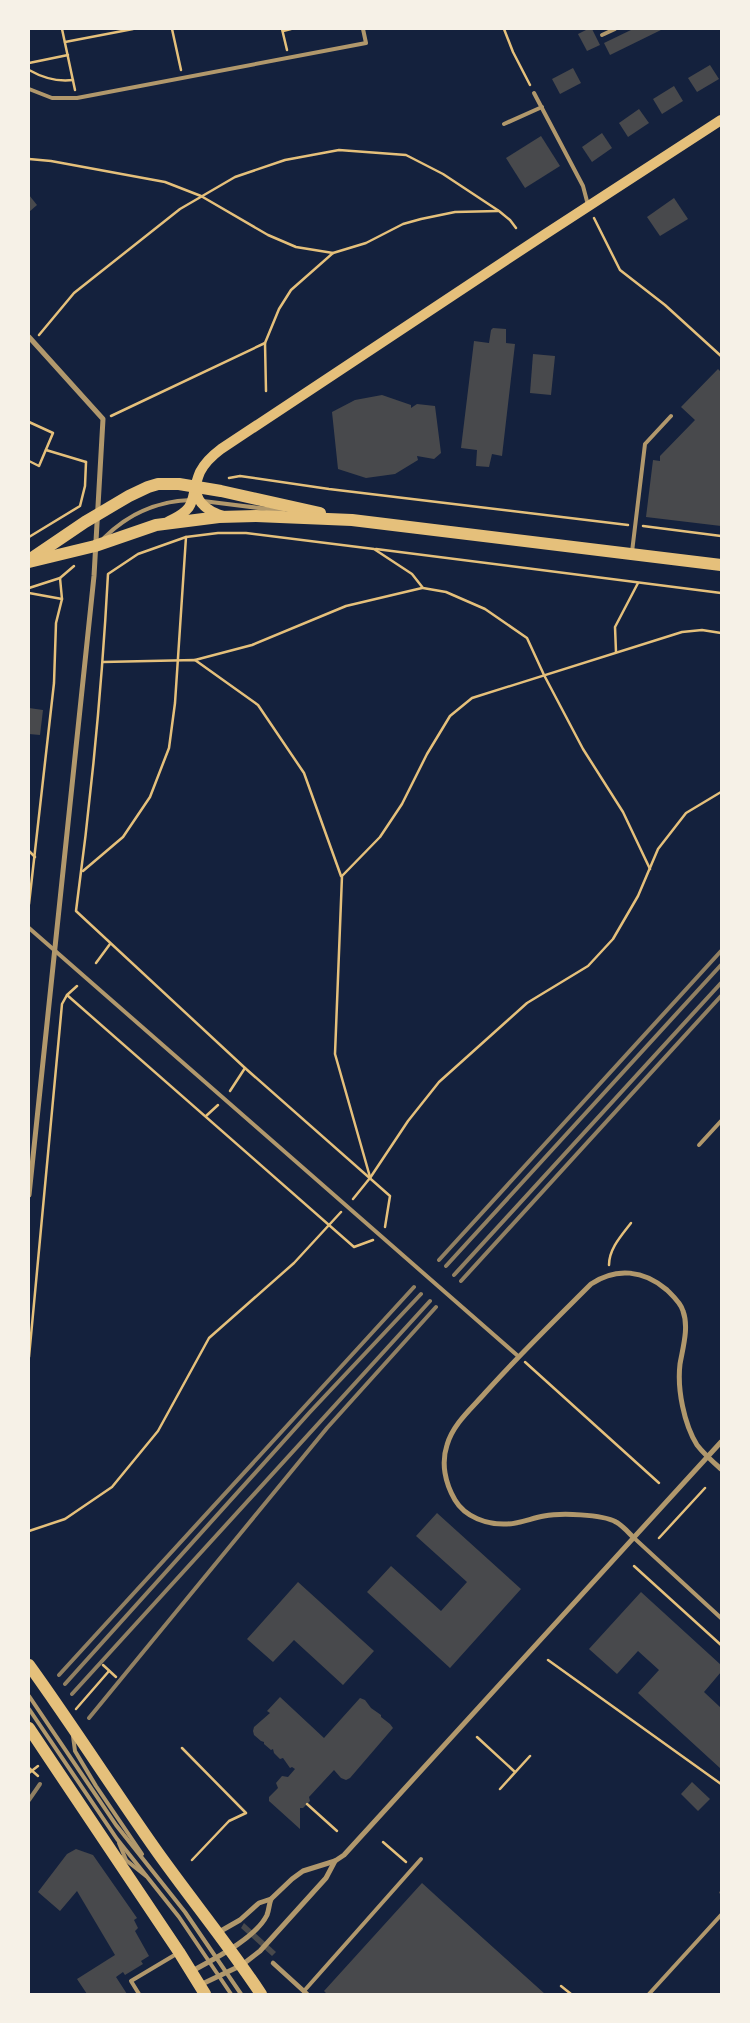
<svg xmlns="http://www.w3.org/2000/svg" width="750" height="2023" font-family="'DejaVu Sans',sans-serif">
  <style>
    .building { fill: #48494c }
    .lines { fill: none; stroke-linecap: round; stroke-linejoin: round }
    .path { stroke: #e5c07b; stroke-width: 2.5 }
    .service { stroke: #b1986c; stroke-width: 4 }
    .pedestrian { stroke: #b1986c; stroke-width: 4.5 }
    .minor { stroke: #b1986c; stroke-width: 5 }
    .secondary { stroke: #e5c07b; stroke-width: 10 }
    .primary { stroke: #e5c07b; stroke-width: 12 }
    .rail { stroke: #918062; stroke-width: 4 }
  </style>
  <rect width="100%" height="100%" fill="#14213d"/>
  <g class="building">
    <polygon points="588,29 592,29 600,45 587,51 578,34"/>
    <polygon points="633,29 663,29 610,55 604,43"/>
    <polygon points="710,65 719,79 697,92 688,78"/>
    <polygon points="573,68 581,83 560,94 552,79"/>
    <polygon points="674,86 683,101 662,114 653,99"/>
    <polygon points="639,109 649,123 628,137 619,123"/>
    <polygon points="602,133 612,148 592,162 582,147"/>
    <polygon points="541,136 560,166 525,188 506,158"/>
    <polygon points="29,195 37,205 29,212"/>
    <polygon points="674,198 688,219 660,236 647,217"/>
    <polygon points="493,328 506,329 506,343 515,344 502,456 492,454 489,467 476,466 477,450 461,448 474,341 489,343 491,330"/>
    <polygon points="533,354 555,356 551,395 530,393"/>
    <polygon points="718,369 721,372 721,526 646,517 653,460 660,461 660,456 695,420 681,407"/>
    <polygon points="382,395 411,405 411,408 417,404 435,406 441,453 434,459 417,456 418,460 395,474 366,478 338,469 332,412 355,400"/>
    <polygon points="29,708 43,710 40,735 29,734"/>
    <polygon points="437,1513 521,1589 450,1668 367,1592 391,1566 441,1611 467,1582 416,1536"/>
    <polygon points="298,1582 374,1651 343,1685 294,1640 273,1662 247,1639"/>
    <polygon points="641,1592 721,1665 721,1672 704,1692 721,1708 721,1769 638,1693 659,1670 638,1651 617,1674 589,1649"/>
    <polygon points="280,1697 324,1738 360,1698 365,1700 371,1708 381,1715 381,1717 390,1724 393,1728 350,1778 346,1780 341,1778 334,1770 309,1797 310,1801 303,1808 300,1808 300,1829 269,1801 269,1797 278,1788 276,1783 282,1776 288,1777 295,1769 292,1767 290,1768 283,1758 280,1759 274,1753 273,1749 271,1750 264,1744 264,1742 261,1741 254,1735 253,1731 254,1727 270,1713 267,1711"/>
    <polygon points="692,1782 710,1799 698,1811 681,1794"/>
    <polygon points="76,1849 93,1855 137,1918 134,1920 138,1928 135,1931 149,1956 141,1961 143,1964 125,1975 123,1972 116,1977 127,1994 87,1994 77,1979 115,1955 77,1891 60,1911 38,1892 67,1854"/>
    <polygon points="422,1883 445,1904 545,1994 327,1994 324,1991"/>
    <polygon points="244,1923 276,1952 272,1956 241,1928"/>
  </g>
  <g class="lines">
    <g class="path">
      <polyline points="62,29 75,90"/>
      <polyline points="172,29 181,70"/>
      <polyline points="282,29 287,50"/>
      <polyline points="504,29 513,52 530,85"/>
      <polyline points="283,31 291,29"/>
      <polyline points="65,42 133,29"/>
      <polyline points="29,63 68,55"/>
      <path d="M29 70C43 78 57 82 73 80"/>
      <polyline points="29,159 51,161 165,182 201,196 268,235 296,247 333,253 366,243 403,224 421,219 455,212 498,211"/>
      <polyline points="594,218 620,270 665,305 721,356"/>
      <polyline points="39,335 74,293 180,209 235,177 285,160 339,150 406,155 443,174 499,211 510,220 516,228"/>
      <polyline points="266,391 265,343 279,309 291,290 333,253"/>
      <polyline points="111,416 265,343"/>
      <polyline points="29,422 53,433 39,466 29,461"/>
      <polyline points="46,450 86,462"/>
      <polyline points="229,478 240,476 329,489 628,525"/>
      <polyline points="643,526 721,536"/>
      <polyline points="29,537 80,506 85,486 86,462"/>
      <polyline points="376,549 721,593"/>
      <polyline points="29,588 60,578 74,566"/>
      <polyline points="29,593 62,599"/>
      <polyline points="616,652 615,627 638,583"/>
      <polyline points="195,660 252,645 346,606 422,588"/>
      <polyline points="103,662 195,660 258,705 304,773 341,876"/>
      <polyline points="29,851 35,857"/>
      <polyline points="83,871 123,837 150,797 169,748 175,703 186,537"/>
      <polyline points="29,904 54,683 56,623 62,599 60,578"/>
      <polyline points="96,963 110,944"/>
      <polyline points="67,995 354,1247 373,1240"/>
      <polyline points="230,1091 245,1068"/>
      <polyline points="206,1116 218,1105"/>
      <polyline points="370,1177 335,1054 342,876 380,837 402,804 427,754 450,716 472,698 682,632 702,630 721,633"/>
      <polyline points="353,1199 370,1178 408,1121 439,1082 527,1003 588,966 613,939 638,896 658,849 686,813 721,792"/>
      <path d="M385 1227 390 1196 245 1068 76 911C91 800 102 687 108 574L138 554 186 537 218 533H246L374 549 412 574 423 588 446 592 485 609 527 638 544 675 583 749 623 812 650 869"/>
      <path d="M609 1265C609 1249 621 1236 631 1223"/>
      <polyline points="29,1357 62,1004 67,995 77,986"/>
      <polyline points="525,1362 659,1483"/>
      <polyline points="29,1531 65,1519 112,1487 158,1431 209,1338 294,1263 341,1212"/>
      <polyline points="659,1538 705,1488"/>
      <polyline points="634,1566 721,1645"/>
      <polyline points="548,1660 721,1784"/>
      <polyline points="103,1665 116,1677"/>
      <polyline points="76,1709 109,1671"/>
      <polyline points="477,1737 515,1772"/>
      <polyline points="182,1748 246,1813 229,1821 192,1860"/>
      <polyline points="29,1768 38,1776"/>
      <polyline points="29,1773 38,1766"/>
      <polyline points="500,1789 530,1756"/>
      <polyline points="307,1804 337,1831"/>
      <polyline points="383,1842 406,1862"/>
      <polyline points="721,1893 721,1892"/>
      <polyline points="561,1986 571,1994"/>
    </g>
    <g class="service">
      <polyline points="602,35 615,29"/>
      <polyline points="29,89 52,98 77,98 366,43 363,29"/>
      <polyline points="534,93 583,186 588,205"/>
      <polyline points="504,124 542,107"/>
      <polyline points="203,501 283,511"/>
      <path d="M104 538C129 513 157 501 191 500"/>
      <polyline points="632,552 645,444 671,416"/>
      <polyline points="29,928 518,1356"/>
      <polyline points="699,1145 721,1121"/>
      <polyline points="633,1537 721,1618"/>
      <polyline points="29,1696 116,1825 185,1912 241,1994"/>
      <polyline points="29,1709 117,1839 179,1917 231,1994"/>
      <polyline points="73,1736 75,1751 96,1786 142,1854"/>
      <polyline points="119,1843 126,1860"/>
      <polyline points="122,1857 146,1876"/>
      <polyline points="304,1991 421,1859"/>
      <polyline points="139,1994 131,1981 178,1953"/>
      <polyline points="649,1994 721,1915"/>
    </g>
    <polyline class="pedestrian" points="273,1963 307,1994"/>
    <g class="minor">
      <polyline points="29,337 103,419 94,576 29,1195"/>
      <path d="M633 1537C628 1532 622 1525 616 1522 602 1514 560 1513 544 1516 532 1518 519 1524 507 1524 487 1525 465 1517 455 1500 445 1483 441 1463 447 1445 453 1424 471 1409 485 1393 519 1355 555 1320 591 1284 616 1267 644 1270 667 1290 673 1296 681 1303 683 1311 689 1327 683 1347 680 1364 677 1389 684 1424 697 1445 704 1454 713 1462 721 1469"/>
      <polyline points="219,1932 240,1920 259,1903 271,1899 292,1879 303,1871 335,1861 344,1855 721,1442"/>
      <path d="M192 1971C214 1959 256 1938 267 1915 269 1910 269 1904 271 1899"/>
      <polyline points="200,1985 242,1965 260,1951 326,1878 335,1861"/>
    </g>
    <g class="secondary">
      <path d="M196 490C197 504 211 513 224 516"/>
      <path d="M169 521C200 507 189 498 200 472 205 462 213 455 221 449L544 235 721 120"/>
    </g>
    <g class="primary">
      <polyline points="29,560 85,522 129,496 148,487 158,484 179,484 221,491 320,513"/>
      <polyline points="29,562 95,546 156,525 219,517 256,516 352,520 721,565"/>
      <path d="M29 1665C73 1726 113 1789 156 1850 190 1898 228 1944 261 1994"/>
      <polyline points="29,1728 179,1952 205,1994"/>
    </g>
    <g class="rail">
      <polyline points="439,1260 721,951"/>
      <polyline points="446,1266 721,965"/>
      <polyline points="454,1275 721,983"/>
      <polyline points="461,1281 721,996"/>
      <polyline points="59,1675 414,1287"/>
      <polyline points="65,1684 310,1412 421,1294"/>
      <polyline points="72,1694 430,1301"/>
      <polyline points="89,1718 327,1428 436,1307"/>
      <polyline points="29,1800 40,1784"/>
    </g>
  </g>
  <rect width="750" height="2023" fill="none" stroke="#f6f1e7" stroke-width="60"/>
</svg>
